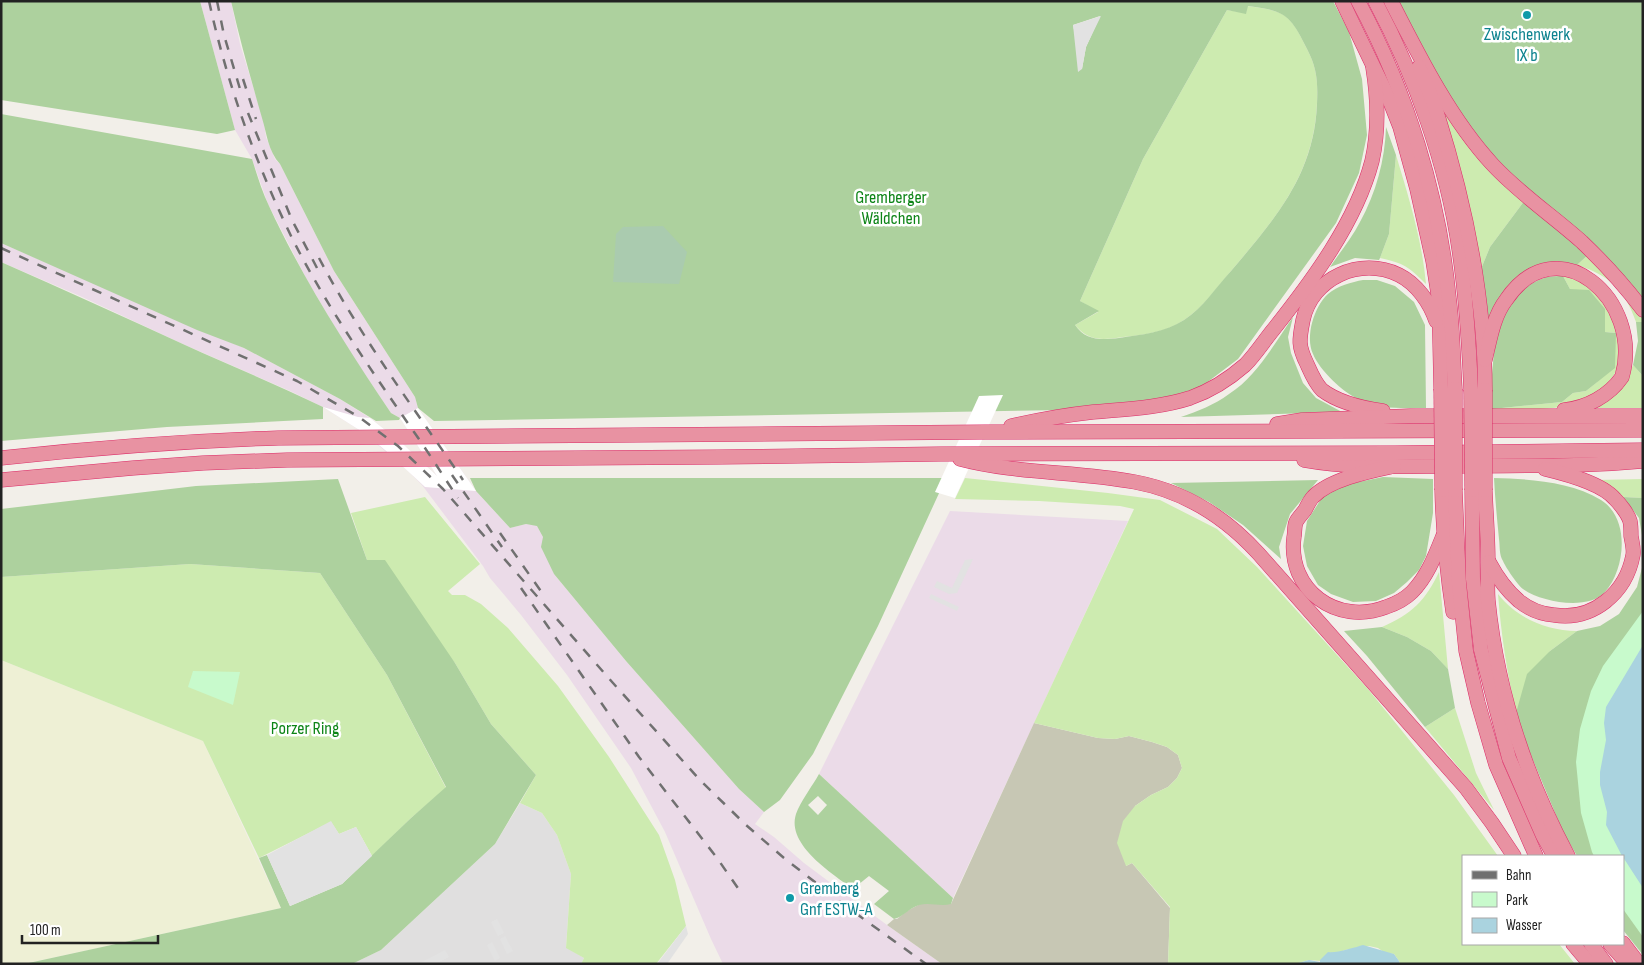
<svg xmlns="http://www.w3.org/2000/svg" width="1644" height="965" font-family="'Sofia Sans Condensed',sans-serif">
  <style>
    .residential { fill: #e0dfdf }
    .industrial { fill: #ebdbe8 }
    .construction { fill: #c7c7b4 }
    .farmland { fill: #eef0d5 }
    .grass { fill: #cdebb0 }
    .forest { fill: #add19e; fill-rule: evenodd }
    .cemetery { fill: #aacbaf }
    .park { fill: #c8facc }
    .parking { fill: #e2e2e2 }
    .water { fill: #aad3df }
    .pier { fill: #fff }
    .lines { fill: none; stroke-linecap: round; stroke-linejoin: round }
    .motorway-casing { stroke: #dc2a67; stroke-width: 15 }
    .motorway { stroke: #e892a2; stroke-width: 14 }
    .rail { stroke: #707070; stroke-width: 2.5; stroke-dasharray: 10 10; stroke-linecap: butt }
    .motorway-bridge-casing { stroke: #dc2a67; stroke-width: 15; stroke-linecap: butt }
    .motorway-bridge { stroke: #e892a2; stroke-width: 14 }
    .culture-dot { fill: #0f9aa8; stroke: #fff; stroke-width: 2 }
    .labels { text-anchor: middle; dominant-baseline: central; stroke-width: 5; stroke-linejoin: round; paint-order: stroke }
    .culture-label { font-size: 18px; fill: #0d838f; stroke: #fff }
    .park-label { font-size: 18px; fill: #0c8416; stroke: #fff }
  </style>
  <rect width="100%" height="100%" fill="#f2efe9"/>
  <polygon class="residential" points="520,803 542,813 557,835 571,874 566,947 584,958 581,964 352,964 381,950 495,844"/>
  <g class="industrial">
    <polygon points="200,1 231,1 240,44 264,122 266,137 275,159 280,164 334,271 415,397 418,408 476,491 510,528 526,524 537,525 543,537 554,574 626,661 739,789 764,812 755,824 774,837 804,863 887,925 942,964 723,964 711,939 665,832 631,768 567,675 521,615 490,578 483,566 422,485 405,468 364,433 323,407 290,391 185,345 80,296 1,262 1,243 244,348 340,399 370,418 403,444 437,476 400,418 391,413 346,346 307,280 268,204 252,159 235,130"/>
    <polygon points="950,511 1128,521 953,898 819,774"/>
  </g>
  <polygon class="construction" points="1034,723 1098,738 1115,739 1129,736 1152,742 1167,747 1178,755 1182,768 1177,778 1168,787 1151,795 1135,806 1126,866 1132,863 1170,908 1168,964 942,964 887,925 894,919 897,919 907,911 920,904 951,904"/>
  <polygon class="farmland" points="1,660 203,741 281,908 24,964 1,964"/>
  <g class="grass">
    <path d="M1247 6C1286 11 1290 14 1307 49 1317 68 1318 82 1317 103 1314 175 1275 219 1231 271 1217 287 1203 308 1184 320 1167 332 1143 335 1123 337 1103 340 1089 342 1075 325L1098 312 1080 301 1143 159 1227 10 1246 13Z"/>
    <path d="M1442 106 1525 200 1490 247 1481 269C1472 213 1459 159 1442 106Z"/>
    <path d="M1396 155C1409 198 1422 240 1426 284 1408 266 1405 264 1380 258L1389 234Z"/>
    <path d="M1589 254 1643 317V322H1636C1625 290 1609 275 1577 265Z"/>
    <path d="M1563 276H1574L1603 289 1625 356C1618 368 1612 381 1600 390 1571 414 1528 409 1492 409L1562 402 1573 393 1586 391 1597 382 1616 333 1605 332 1570 289Z"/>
    <polygon points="1633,365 1643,376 1643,408 1593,408 1628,376"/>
    <polygon points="965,478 1108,493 1160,500 1217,529 1257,567 1368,689 1454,795 1498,856 1463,856 1463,944 1559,944 1575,964 1400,964 1399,961 1394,954 1385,953 1378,948 1369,946 1345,950 1321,961 1309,960 1295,964 1168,964 1170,907 1132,863 1126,866 1117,843 1123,821 1135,806 1151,795 1168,787 1177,778 1182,768 1178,755 1167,747 1152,742 1129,736 1115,739 1098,738 1034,723 1134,509 1120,506 1039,501 955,499"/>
    <polygon points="1643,479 1643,498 1623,497 1595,480"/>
    <polygon points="425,497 480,564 448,591 452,595 465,595 481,604 508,628 558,686 609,757 659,835 675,880 686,926 656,964 581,964 584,958 566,948 571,874 557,835 542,813 520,803 536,775 491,724 455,663 367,560 351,513"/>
    <polygon points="190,564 320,573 387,675 446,788 411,818 372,856 356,827 339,834 331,822 259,858 203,741 1,660 1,577"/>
    <path d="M1439 572 1448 669 1431 651 1407 637 1382 627C1412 614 1425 601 1439 572Z"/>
    <path d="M1498 594C1518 619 1546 630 1577 631L1550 651 1516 713C1507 673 1501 634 1498 594Z"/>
    <polygon points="1455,708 1476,773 1494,810 1425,727"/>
  </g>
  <g class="forest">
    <polygon points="1,1 200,1 235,130 217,134 1,100"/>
    <path d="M231 1H1333L1349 32 1362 79 1367 135 1359 173 1336 223 1238 359 1201 387 1149 405 1063 410 434 421 418 408 415 397 334 271 280 164C268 151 267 134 262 118 251 79 240 41 231 1ZM1248 6C1286 11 1290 15 1307 49 1317 68 1318 82 1317 104 1314 175 1275 219 1231 271 1216 287 1203 308 1184 320 1166 332 1140 335 1119 338 1101 340 1086 341 1075 325L1099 311 1080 301 1143 159 1227 10 1246 14ZM1100 16 1086 47 1082 69 1073 25Z"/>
    <polygon points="1398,1 1643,1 1643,300 1496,160 1453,103"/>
    <path d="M1 114 252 159C257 175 262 191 269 206 303 279 346 346 391 413L400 418 399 420 376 421 340 399 244 348 197 330 1 243Z"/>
    <path d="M1386 127 1396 155 1389 234 1380 258 1379 260 1355 258 1330 267C1340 252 1352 238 1360 222 1376 193 1385 160 1386 127Z"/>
    <polygon points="1525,200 1589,254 1577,265 1560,264 1542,267 1491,319 1486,319 1481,269 1490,247"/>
    <path d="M1 262C63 289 124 317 185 345 231 366 278 385 323 407V419L167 427 1 441Z"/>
    <path d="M1563 276 1570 289 1589 290 1605 309V332L1616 333 1615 368 1586 391 1573 393 1562 402 1492 409C1492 393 1491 378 1493 363 1496 329 1510 287 1547 277 1552 276 1558 276 1563 276Z"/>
    <path d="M1363 280H1377L1395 286 1414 302 1425 325 1426 408C1402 408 1381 410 1358 399 1343 392 1320 371 1313 354 1305 336 1314 307 1328 294 1337 286 1352 282 1363 280Z"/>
    <path d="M1293 317 1288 337 1291 353 1303 383 1316 398 1342 412 1181 417C1198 411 1214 405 1229 394 1257 376 1274 344 1293 317Z"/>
    <polygon points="1636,322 1643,322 1643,376 1633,365 1638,341"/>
    <polygon points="1383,477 1433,479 1433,513 1426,556 1419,570 1407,582 1394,593 1376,601 1353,602 1331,594 1318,585 1307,566 1303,546 1307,521 1323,496 1344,485"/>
    <polygon points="470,478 946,478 878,626 813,754 780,800 764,812 739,789 626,661 554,574 541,547 543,537 537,526 526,524 510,528 476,491"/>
    <path d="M1494 478C1529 479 1570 481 1601 500 1630 518 1626 568 1605 592 1588 611 1541 602 1523 589 1517 584 1506 568 1503 561 1499 555 1500 546 1499 539 1497 519 1495 498 1494 478Z"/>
    <polygon points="338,479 367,560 385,560 455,663 491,724 536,775 495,844 381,950 352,964 24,964 281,908 259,858 267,855 290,906 342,884 411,818 446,787 387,675 320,573 190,564 1,577 1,509 196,486"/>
    <polygon points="1318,480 1290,514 1279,547 1281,559 1243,525 1209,502 1171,483"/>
    <polygon points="1623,497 1643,498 1643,541 1639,518"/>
    <polygon points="1643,564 1643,645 1622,856 1577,856 1563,832 1530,753 1516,713 1527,674 1550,651 1577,631 1600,626 1619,614 1637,587"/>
    <polygon points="1382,627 1407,637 1431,651 1448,669 1455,708 1425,727 1367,656 1344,631"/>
    <path d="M819 774 953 898 951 904C940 907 930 902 919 905 909 908 903 917 894 919L874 904 889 891 869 876 853 889C833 874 786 845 796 814 800 802 813 785 819 774ZM818 796 827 805 818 815 808 805Z"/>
    <polygon points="1623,857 1643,888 1643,955 1623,930"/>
  </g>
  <polygon class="cemetery" points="663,226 687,252 679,284 613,282 616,234 623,227"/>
  <g class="park">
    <polygon points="1643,611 1643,937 1623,909 1623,856 1594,856 1592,852 1581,813 1576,762 1580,729 1591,691 1603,666"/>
    <polygon points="193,671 240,672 233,705 188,687"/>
  </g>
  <g class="parking">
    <polygon points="1101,16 1086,47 1082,69 1078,72 1073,25"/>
    <polygon points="973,559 957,593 949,594 934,587 937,581 952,588 965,560"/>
    <polygon points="931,594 959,607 957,611 929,598"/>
    <polygon points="331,821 339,834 356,827 372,856 342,884 290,906 267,855"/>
    <polygon points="497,919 504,933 498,936 491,922"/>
    <polygon points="686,926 688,934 667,964 657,964"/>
    <polygon points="505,936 513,951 507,954 500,939"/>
    <polygon points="492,942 500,958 495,961 487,945"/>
    <polygon points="445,950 449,957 435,964 420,964 420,963"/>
  </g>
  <g class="water">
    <polygon points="1643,645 1643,888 1621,854 1606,825 1607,812 1600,785 1600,772 1606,740 1604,723 1606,707"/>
    <path d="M1363 945 1394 954 1399 961 1400 964H1295L1309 960 1320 962V960L1328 952C1334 954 1356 947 1363 945Z"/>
  </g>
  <g class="pier">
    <polygon points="1003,395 955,498 935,492 979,396"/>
    <polygon points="323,407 358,417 370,418 403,444 437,476 400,418 418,408 476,491 425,487 385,450 364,433"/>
  </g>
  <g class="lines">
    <defs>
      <g id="motorway">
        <polyline points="1342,1 1389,99 1400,127 1417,189 1433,261 1439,300 1441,389"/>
        <path d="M1358 1C1407 92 1439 195 1449 298 1453 328 1453 359 1455 389"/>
        <path d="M1375 1C1415 76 1447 165 1459 249 1466 295 1469 343 1471 390"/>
        <path d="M1391 1C1419 56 1451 120 1493 165 1520 194 1553 216 1582 242 1604 263 1625 286 1643 310"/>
        <path d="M1419 67C1425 82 1432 97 1437 113 1465 202 1485 296 1485 390"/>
        <path d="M1485 360C1490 340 1493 317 1506 300 1557 224 1644 300 1622 377 1609 396 1586 408 1564 410"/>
        <path d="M1383 411C1362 408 1339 403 1322 390 1315 383 1311 373 1307 364 1298 346 1299 340 1303 320 1312 278 1360 256 1399 275 1417 284 1430 303 1436 321"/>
        <polyline points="1277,424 1302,420 1410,416 1643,416"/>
        <path d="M1011 426C1038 420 1065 415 1093 412 1125 409 1159 408 1190 398 1210 391 1229 379 1245 365 1255 355 1264 341 1273 330 1312 281 1356 222 1372 161 1379 130 1378 99 1373 68"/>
        <path d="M1 458C93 448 185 441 278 438L985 432 1643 430"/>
        <path d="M960 459C1017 474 1077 471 1135 482 1183 491 1225 517 1258 553L1466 788 1492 823 1514 856"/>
        <path d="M1304 460C1354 469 1406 466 1456 466 1518 465 1581 467 1643 461"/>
        <path d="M1394 466C1371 471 1330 479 1313 497 1310 500 1307 506 1305 510 1302 514 1298 518 1296 522 1294 527 1295 533 1294 537 1287 590 1337 626 1386 607 1395 604 1405 599 1412 592 1427 577 1435 556 1443 536"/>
        <polyline points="1,480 133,468 203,463 287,460 720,457 940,454 1395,453 1643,450"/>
        <path d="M1442 490C1443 532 1447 572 1453 612"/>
        <polyline points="1455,490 1459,583 1466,651 1478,703 1496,765 1536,856"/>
        <polyline points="1472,490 1473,579 1481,650 1509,758 1543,836 1554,856"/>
        <path d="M1485 490C1486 514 1488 538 1488 562 1488 575 1487 588 1488 600 1497 690 1526 777 1568 856"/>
        <path d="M1489 562C1497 577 1506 590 1519 601 1529 609 1541 614 1554 615 1593 621 1626 593 1633 555 1634 549 1632 542 1631 536 1631 531 1631 525 1630 521 1628 514 1620 504 1615 499 1601 483 1566 474 1545 469"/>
        <polyline points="1623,943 1639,964"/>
        <polyline points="1573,944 1590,964"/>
        <polyline points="1591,944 1606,964"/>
        <polyline points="1610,944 1628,964"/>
      </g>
    </defs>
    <use href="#motorway" class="motorway-casing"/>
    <use href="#motorway" class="motorway"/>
    <g class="rail">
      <path d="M209 1C227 84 256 164 293 240 327 307 371 370 414 432 429 453 443 476 458 498"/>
      <polyline points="217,1 224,35 240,89"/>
      <polyline points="243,79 256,119"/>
      <polyline points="248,113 292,220 317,268"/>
      <polyline points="1,248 297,381 359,417 398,446 443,489 613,683 699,779 746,825 784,858 847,907 926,964"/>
      <path d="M319 258C360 336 413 407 463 480"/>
      <polyline points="452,475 502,547"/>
      <polyline points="500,533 545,597"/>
      <polyline points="521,588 639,757 717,858 742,894"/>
    </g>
    <defs>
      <g id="motorway-bridge">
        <polyline points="1441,389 1442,490"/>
        <polyline points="1455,389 1455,490"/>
        <polyline points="1471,390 1472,490"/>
        <polyline points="1485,390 1485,490"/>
      </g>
    </defs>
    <use href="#motorway-bridge" class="motorway-bridge-casing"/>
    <use href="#motorway-bridge" class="motorway-bridge"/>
  </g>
  <g class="culture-dot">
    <circle cx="1527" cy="15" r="5"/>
    <circle cx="790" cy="898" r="5"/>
  </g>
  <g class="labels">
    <g class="culture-label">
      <text x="1527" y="34">Zwischenwerk<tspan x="1527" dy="21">IX b</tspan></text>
      <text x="800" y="888" text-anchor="start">Gremberg<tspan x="800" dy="21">Gnf ESTW-A</tspan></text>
    </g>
    <g class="park-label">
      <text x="891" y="197">Gremberger<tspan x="891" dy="21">Wäldchen</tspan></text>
      <text x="305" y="728">Porzer Ring</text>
    </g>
  </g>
  <rect width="1644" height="965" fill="none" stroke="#222222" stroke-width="5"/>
  <rect x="1462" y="855" width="162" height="90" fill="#ffffff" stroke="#a7a7a7"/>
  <rect x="1472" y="871" width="25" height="8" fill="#707070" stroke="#a7a7a7"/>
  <text x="1506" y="880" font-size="15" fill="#222222">Bahn</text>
  <rect x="1472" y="892" width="25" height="15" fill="#c8facc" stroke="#a7a7a7"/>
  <text x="1506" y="905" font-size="15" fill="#222222">Park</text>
  <rect x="1472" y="918" width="25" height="15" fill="#aad3df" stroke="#a7a7a7"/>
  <text x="1506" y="930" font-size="15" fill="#222222">Wasser</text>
  <path d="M22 935v8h136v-8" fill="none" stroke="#222222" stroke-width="2.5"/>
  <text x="30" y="935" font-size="15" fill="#222222" stroke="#ffffff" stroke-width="4" paint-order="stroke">100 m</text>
</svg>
